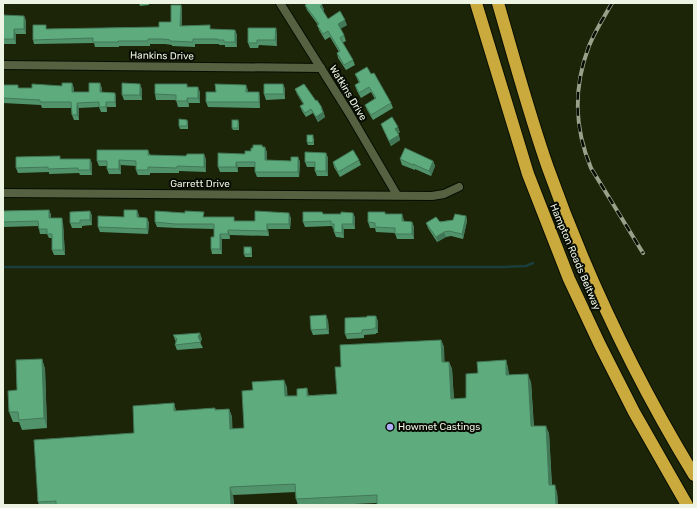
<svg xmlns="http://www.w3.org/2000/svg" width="697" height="508" font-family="Rubik,sans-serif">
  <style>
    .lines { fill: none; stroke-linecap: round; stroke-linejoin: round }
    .stream { stroke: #1a3e3b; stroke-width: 2.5 }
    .street-casing { stroke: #070d00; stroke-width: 10 }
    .highway-casing { stroke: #070d00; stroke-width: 14 }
    .street { stroke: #566142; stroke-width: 8 }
    .highway { stroke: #caaa3d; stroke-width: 12 }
    .rail-casing { stroke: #99a18b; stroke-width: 4 }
    .rail { stroke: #080c03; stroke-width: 2.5; stroke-dasharray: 8; stroke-linecap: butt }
    .wall { fill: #51946c }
    .shaded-wall { fill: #427858 }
    .building { fill: #5eac7e; stroke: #427858 }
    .poi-dot { fill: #afaefa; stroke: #080c03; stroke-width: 1.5 }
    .labels { text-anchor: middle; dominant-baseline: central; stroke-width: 4; stroke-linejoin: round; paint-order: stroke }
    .street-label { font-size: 10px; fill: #edf4e3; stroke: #080c03 }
    .poi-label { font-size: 10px; fill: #edf4e3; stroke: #080c03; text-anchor: start }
  </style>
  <rect width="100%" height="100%" fill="#1c2508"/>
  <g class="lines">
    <polyline class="stream" points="3,267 503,267 526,266 533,263"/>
    <defs>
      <g id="street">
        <polyline points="280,3 349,113 397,195"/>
        <polyline points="3,65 321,68"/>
        <polyline points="3,193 432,196 444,194 459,187"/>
      </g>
      <g id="highway">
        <polyline points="476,3 528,174 569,279 600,345 634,412 687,505"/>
        <path d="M498 3C514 58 529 114 548 168 586 275 635 378 694 475"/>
      </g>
    </defs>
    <use href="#street" class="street-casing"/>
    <use href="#highway" class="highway-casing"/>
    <use href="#street" class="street"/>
    <use href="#highway" class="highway"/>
    <defs>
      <path id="rail" d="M612 3C604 17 595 31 589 46 573 88 574 127 591 168L643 253"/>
    </defs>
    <use href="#rail" class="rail-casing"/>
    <use href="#rail" class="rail"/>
  </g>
  <g class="wall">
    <polygon points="139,3 149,3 149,5 140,6"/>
    <polygon points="305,3 321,3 324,10 323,11 328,19 347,25 340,29 344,35 346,41 342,43 353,60 355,65 346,70 338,58 337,53 339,52 330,37 325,40 319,30 318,25 307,10 305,5 306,5"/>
    <polygon points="181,5 182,10 182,26 211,29 235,30 237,35 237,47 225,47 225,45 219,45 219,44 195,44 195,47 172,46 172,45 165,44 150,44 150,46 119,46 119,47 95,47 94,43 34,44 33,40 47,29 159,27 171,22"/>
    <polygon points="24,16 26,21 26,34 16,34 16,44 3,44 3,18"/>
    <polygon points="277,33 277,46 259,45 258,48 250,48 248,43"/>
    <polygon points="355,74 371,74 391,103 393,108 373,120 367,110 365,105 375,99 371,92 361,98 357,91 355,85 359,83"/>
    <polygon points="283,84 285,89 285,99 266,100 264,94"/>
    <polygon points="3,85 19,88 74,88 74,92 89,92 102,88 102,92 115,93 116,98 116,107 107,107 107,112 101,112 99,107 79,108 79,120 74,120 72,115 72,108 42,108 41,105 3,103"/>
    <polygon points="188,87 200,92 200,103 189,103 189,107 178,107 176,100 156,100 155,94"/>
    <polygon points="142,89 142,100 124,100 122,95"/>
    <polygon points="295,89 316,101 322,108 325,117 318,122 313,113 306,117 302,111 300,106 303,104 297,94"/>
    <polygon points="248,90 248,92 260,97 260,108 208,107 206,102 216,92"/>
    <polygon points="187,120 188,122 188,129 180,129 179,126"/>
    <polygon points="238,120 239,123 239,130 233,130 232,128"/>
    <polygon points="381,124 400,132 398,133 400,140 391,146 383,129"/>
    <polygon points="314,138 314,145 308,145 307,142"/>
    <polygon points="262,145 263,147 267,152 267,160 291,161 298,157 300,162 299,177 257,177 255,172 255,167 238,167 238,172 220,172 218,167 251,151 253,148"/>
    <polygon points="148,150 150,155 206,159 206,172 179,171 179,173 150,173 150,175 138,175 136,170 136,166 121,165 121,174 109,174 107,169 107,166 99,166 97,161"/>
    <polygon points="326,153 328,158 328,176 317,176 315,171 315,167 307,167 305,162"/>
    <polygon points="61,159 90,159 92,164 92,175 80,175 79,173 49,174 49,172 18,173 16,168"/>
    <polygon points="400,159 433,161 435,166 431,176 415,169 415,170 402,165"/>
    <polygon points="359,160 361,165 340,177 334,167 333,162"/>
    <polygon points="49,210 51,215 51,218 63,223 65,255 54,255 52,250 52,238 49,238 47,234 40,234 39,229 38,226 3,227 3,211"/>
    <polygon points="90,211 92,216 92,225 82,226 82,228 72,228 70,223"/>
    <polygon points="322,212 323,214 341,214 353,213 355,218 355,229 344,229 344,238 336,237 334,232 334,229 333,229 332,226 305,227 303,222"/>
    <polygon points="386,214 404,220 404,221 412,222 414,227 414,239 397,239 395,233 376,232 375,228 370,228 368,222"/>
    <polygon points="139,215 138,218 147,218 149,223 148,234 100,232 98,227 124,217"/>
    <polygon points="466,216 467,221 463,239 451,236 446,237 437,242 428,228 426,223 453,220"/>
    <polygon points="205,217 236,221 255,221 291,218 290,229 268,229 269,236 230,235 230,239 222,239 222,254 212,254 211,249 214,237 214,229 177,228 157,227 155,222"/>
    <polygon points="251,247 252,249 252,257 245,257 244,254"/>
    <polygon points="328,320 329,334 313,335 311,330"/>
    <polygon points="378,321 378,333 376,333 376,334 364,335 364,338 347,339 345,334"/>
    <polygon points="173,335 202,339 200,342 203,348 177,350 175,345 176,342"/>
    <polygon points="441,340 444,347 444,362 449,362 452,369 454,399 466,398 478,373 506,360 508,368 509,375 531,382 534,426 549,433 552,485 557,492 558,505 377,505 377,503 332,505 298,505 296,499 296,492 233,495 234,505 39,505 38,502 134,433 174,403 176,411 229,409 232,417 232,429 244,428 287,387 287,396 337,394 341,367"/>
    <polygon points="42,359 45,369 47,428 22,430 19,422 13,422 9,412 17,390"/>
  </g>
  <g class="shaded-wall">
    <polygon points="181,5 182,10 182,31 180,26"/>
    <polygon points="322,5 324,10 322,11 320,6"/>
    <polygon points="24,16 26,21 26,34 24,29"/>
    <polygon points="345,20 347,25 340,29 338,24"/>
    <polygon points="276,28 277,33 277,46 275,40"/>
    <polygon points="14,29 16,34 16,44 14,39"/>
    <polygon points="235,30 237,35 237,47 235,42"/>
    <polygon points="72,83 74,88 74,97 72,92"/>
    <polygon points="100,83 102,88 102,98 100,92"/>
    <polygon points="140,84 142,89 142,100 140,95"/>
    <polygon points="283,84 285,89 285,99 284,94"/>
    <polygon points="246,85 248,90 248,97 246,92"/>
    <polygon points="198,87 200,92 200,103 198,98"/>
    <polygon points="259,92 260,97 260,108 259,102"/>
    <polygon points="115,93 116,98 116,107 115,102"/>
    <polygon points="187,98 189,103 189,107 187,101"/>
    <polygon points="106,102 107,107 107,112 106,107"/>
    <polygon points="77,103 79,108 79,120 77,115"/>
    <polygon points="321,108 322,108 325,117 318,122 316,117"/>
    <polygon points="398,127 400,132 397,134 395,129"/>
    <polygon points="399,135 400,140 391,146 389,141"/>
    <polygon points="265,147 267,152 267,165 265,160"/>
    <polygon points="326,153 328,158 328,176 326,171"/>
    <polygon points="204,154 206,159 206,172 204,167"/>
    <polygon points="298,157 300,162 299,177 298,172"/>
    <polygon points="90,159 92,164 92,175 90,170"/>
    <polygon points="119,160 121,165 121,174 119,169"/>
    <polygon points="433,161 435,166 431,176 429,171"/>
    <polygon points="236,162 238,167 238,172 236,167"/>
    <polygon points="49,210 51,215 51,223 49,218"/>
    <polygon points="137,210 139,215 138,223 137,217"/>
    <polygon points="90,211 92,216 92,225 90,220"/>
    <polygon points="289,213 291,218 290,229 289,224"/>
    <polygon points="353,213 355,218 355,229 353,224"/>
    <polygon points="402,214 404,220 404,227 402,221"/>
    <polygon points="466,216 467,221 463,239 462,234"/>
    <polygon points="62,218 63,223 65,255 63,250"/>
    <polygon points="147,218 149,223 148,234 147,229"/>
    <polygon points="412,222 414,227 414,239 412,234"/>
    <polygon points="267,224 268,229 269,236 267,231"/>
    <polygon points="342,224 344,229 344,238 342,233"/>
    <polygon points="228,230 230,235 230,239 228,234"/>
    <polygon points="444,232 446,237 437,242 436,237"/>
    <polygon points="220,234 222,239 222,254 220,249"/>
    <polygon points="326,315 328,320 329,334 327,329"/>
    <polygon points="376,316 378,321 378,333 376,328"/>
    <polygon points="200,333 202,339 200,342 198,337"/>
    <polygon points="441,340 444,347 445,370 442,362"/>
    <polygon points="42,359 45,369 47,428 44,418"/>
    <polygon points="506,360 508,368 509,383 506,375"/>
    <polygon points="449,362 452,369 454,407 451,399"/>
    <polygon points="528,374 531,382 534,434 531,426"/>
    <polygon points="284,380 287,387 288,404 285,396"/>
    <polygon points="307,388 309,396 307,396"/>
    <polygon points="174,403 176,411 174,411"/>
    <polygon points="229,409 232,417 233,437 230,429"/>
    <polygon points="546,426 549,433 552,493 549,485"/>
    <polygon points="555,485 557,492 558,505 556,505"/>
    <polygon points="230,487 233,495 234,505 231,505"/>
  </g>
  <g class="building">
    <polygon points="306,3 321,3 322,5 320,6 328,19 340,11 345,20 338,24 344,35 340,38 353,60 344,65 337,53 340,51 328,31 323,34 317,25 319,24 305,5 307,4"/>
    <polygon points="171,5 181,5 180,26 210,25 210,29 235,30 235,42 224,42 224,40 218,40 218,39 193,39 193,42 170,41 170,40 164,39 148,39 148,41 118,41 118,42 93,42 93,38 33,40 33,25 46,25 46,29 159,27 159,22 171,22"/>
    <polygon points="3,15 24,16 24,29 14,29 14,39 3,39"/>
    <polygon points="248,28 276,28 275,40 257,40 257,43 248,43"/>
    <polygon points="367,67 371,74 374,73 391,103 371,115 365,105 376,98 369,87 359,93 355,85 360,82 355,74"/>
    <polygon points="62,83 72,83 72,92 89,92 89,83 100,83 100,92 115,93 115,102 106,102 106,107 99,107 99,102 77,103 77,115 72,115 71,102 40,102 40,100 3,98 3,85 18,85 18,88 32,88 32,84 62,86"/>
    <polygon points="122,83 140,84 140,95 122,95"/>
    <polygon points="155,84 187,84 187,87 198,87 198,98 187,98 187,101 176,101 176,95 155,94"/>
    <polygon points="215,84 246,85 246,92 259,92 259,102 206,102 206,92 216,92"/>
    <polygon points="264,84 283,84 284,94 264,94"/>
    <polygon points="304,84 316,101 317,100 322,108 321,108 323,112 316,117 311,109 305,113 300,106 304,104 295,89"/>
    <polygon points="392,117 398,127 395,129 399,135 389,141 381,124"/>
    <polygon points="179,119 187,120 187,126 179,126"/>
    <rect x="232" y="120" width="6" height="8"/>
    <polygon points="307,135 313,135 313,143 307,142"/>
    <polygon points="253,145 262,145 262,147 265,147 265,160 291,161 291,157 298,157 298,172 255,172 255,162 236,162 236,167 218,167 218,153 245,154 245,151 251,151 251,148 253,148"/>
    <polygon points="405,148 433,161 429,171 413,164 413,165 400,159"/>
    <polygon points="97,150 148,150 148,155 186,156 187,154 204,154 204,167 177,166 177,168 148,167 148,170 136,170 136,161 119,160 119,169 107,169 107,161 97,161"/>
    <polygon points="353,150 359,160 338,172 333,162"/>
    <polygon points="305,152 326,153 326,171 315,171 315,162 305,162"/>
    <polygon points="60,156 60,159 90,159 90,170 78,170 78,168 48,169 48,167 16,168 16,157"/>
    <polygon points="49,210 49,218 62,218 63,250 52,250 52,234 47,234 47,229 39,229 38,221 3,222 3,211"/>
    <polygon points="124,210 137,210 137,217 147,218 147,229 98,227 98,216 124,217"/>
    <polygon points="90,211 90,220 80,220 80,223 70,223 70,212"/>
    <polygon points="155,211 185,213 185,211 204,212 203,217 234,217 234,221 255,221 255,211 289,213 289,224 267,224 267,231 228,230 228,234 220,234 220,249 211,249 211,237 214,237 214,224 175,224 155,222"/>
    <polygon points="303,212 322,212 323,214 341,214 341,212 353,213 353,224 342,224 342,233 334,232 334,224 331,224 331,221 303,222"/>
    <polygon points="368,212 385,212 385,214 402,214 402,221 412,222 412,234 395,234 395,228 375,227 375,223 368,222"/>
    <polygon points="455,214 466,216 462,234 449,231 444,232 436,237 426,223 436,217 440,222 453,220"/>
    <rect x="244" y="247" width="7" height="7"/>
    <polygon points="326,315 327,329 311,330 310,316"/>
    <polygon points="367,316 376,316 376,328 374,328 374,329 362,330 362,333 345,334 345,318 367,317"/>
    <polygon points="200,333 198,337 201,342 175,345 177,339 173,335"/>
    <polygon points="441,340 442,362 449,362 451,399 466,398 466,374 478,373 477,362 506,360 506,375 528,374 531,426 546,426 549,485 555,485 556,505 377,505 377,495 296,499 295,484 230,487 231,505 56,505 56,501 38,502 34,440 134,433 133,406 174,403 174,411 215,408 215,410 229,409 230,429 244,428 242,391 253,390 252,382 284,380 285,396 297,396 297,389 307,388 307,396 337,394 335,367 341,367 340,345"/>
    <polygon points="42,359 44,418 19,420 18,412 9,412 8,391 17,390 16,360"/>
  </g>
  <circle class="poi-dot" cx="390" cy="427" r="4"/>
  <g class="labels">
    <g class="street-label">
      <text transform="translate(162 56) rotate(1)">Hankins Drive</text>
      <text transform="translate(348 93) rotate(59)">Watkins Drive</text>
      <text x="200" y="184">Garrett Drive</text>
      <text transform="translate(575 257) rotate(67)">Hampton Roads Beltway</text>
    </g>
    <g class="poi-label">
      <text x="398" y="427">Howmet Castings</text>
    </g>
  </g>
  <rect width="697" height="508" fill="none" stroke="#edf4e3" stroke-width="8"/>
</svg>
